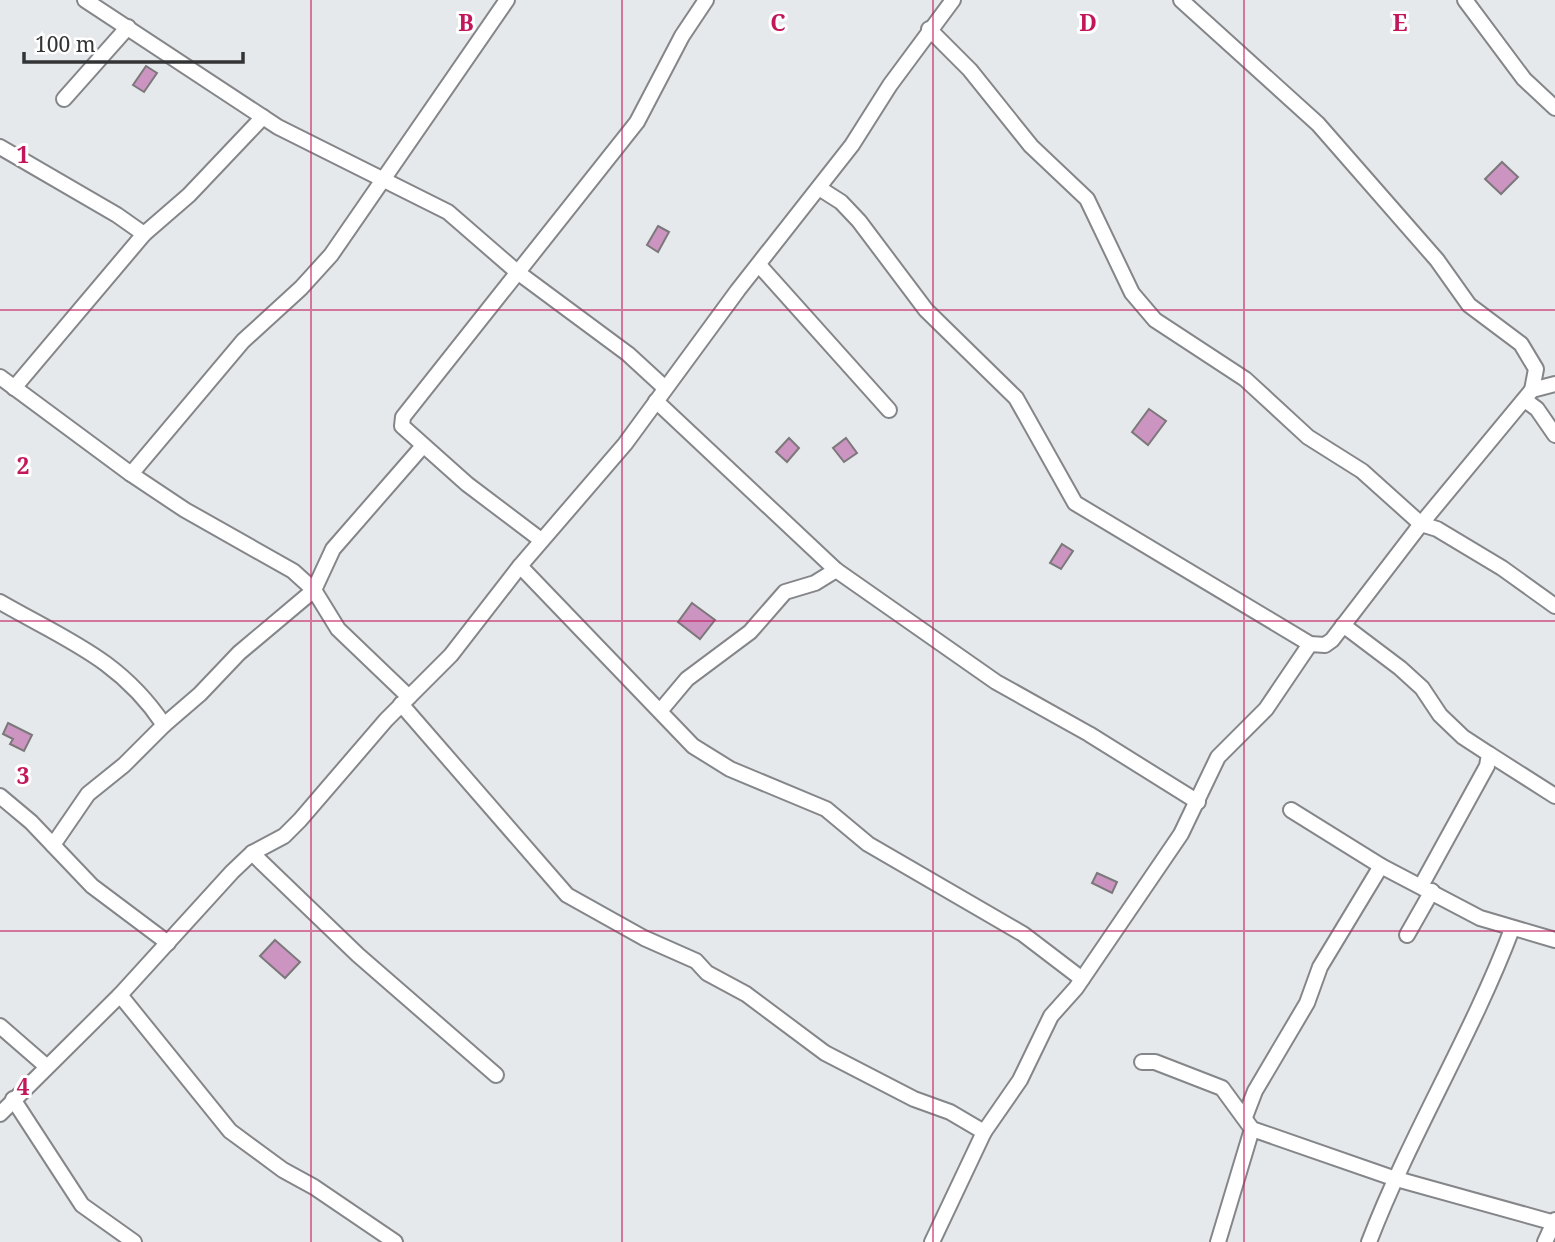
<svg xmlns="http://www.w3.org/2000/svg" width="1555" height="1242" font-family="'Noto Serif',serif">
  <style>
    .building { fill: #cc94c0; stroke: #7b787a; stroke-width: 2 }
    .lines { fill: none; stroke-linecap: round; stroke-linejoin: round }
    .street-casing { stroke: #848689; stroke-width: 18 }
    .street { stroke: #fff; stroke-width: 14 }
    .grid { fill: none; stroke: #c2185b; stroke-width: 2; stroke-opacity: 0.55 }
    .grid-label { font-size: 23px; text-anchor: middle; font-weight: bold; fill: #c2185b; stroke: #fff; stroke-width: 6; stroke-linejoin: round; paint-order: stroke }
  </style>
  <rect width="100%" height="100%" fill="#e6e9ec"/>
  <g class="building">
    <polygon points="146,66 157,73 144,92 133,85"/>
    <polygon points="1502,162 1518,177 1501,194 1485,179"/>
    <polygon points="658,226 669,232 658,252 647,245"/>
    <polygon points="1149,409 1166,421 1148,445 1132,432"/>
    <polygon points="789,438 799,448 787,462 776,452"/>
    <polygon points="846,438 857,453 844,462 833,448"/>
    <polygon points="1062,544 1073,551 1061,569 1050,563"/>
    <polygon points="692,603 715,620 700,639 678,622"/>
    <polygon points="8,723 32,735 24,751 10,744 13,739 3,734"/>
    <polygon points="1097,873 1117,882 1112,893 1092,883"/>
    <polygon points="275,940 300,962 285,978 260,956"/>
  </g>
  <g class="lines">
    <defs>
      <g id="street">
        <polyline points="85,0 278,127 448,212 516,271 628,354 665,388"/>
        <polyline points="1181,0 1318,124 1437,260 1469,305 1521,344 1536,369 1532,390"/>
        <polyline points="1465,0 1524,79 1555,108"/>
        <polyline points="929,29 970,70 1031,146 1087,199 1132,293 1155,320 1245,379 1308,437 1362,471 1421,524 1437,529 1502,568 1555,606"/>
        <polyline points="64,99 128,27"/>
        <polyline points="0,147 117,215 144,234"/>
        <polyline points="819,188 841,202 859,221 926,310 1016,398 1075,503 1310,644 1325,645 1332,640 1421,524 1532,390 1555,384"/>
        <polyline points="759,265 889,410"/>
        <polyline points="0,377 131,474 185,510 293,571 314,590 338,629 409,697"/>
        <polyline points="14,388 144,234 189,195 263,117"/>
        <polyline points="1525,400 1537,409 1555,435"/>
        <polyline points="656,401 836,570 996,682 1089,734 1198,802"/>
        <polyline points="131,474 243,341 301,288 331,255 507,0"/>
        <polyline points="541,540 467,484 402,426 403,417 637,122 682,36 706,0"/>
        <polyline points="520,566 693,746 730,769 826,809 868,844 1023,934 1082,979"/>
        <path d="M0 602C66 640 120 659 164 725L124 765 88 794 53 845"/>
        <polyline points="1343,625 1400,668 1422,688 1440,715 1463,737 1489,754 1487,766 1421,886"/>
        <polyline points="401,704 567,895 644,938 696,961 707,973 746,994 825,1053 914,1099 950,1112 984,1132 932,1242"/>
        <polyline points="661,710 687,679 750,632 785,592 815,583 836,570"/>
        <polyline points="164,725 200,694 239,653 314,590 333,549 422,447"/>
        <polyline points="1489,754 1555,796"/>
        <polyline points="0,796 31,822 92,886 168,943"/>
        <polyline points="1291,810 1381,866 1480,918 1555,940"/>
        <polyline points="252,853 358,955 496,1075"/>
        <polyline points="1407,935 1432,891"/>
        <polyline points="120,995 230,1131 283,1170 314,1187 395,1242"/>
        <polyline points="0,1026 46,1066"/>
        <polyline points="1142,1062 1155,1062 1222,1088 1252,1129 1393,1178 1555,1223"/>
        <polyline points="13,1099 82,1205 134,1242"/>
        <polyline points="0,1114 120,995 232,872 252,853 284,836 300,820 386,720 451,655 520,566 625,444 738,290 852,145 890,85 953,0"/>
        <polyline points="1245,1117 1255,1091 1307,1003 1320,967 1381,866"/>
        <polyline points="984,1132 1020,1080 1051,1016 1076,988 1181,834 1218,757 1266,709 1310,644"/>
        <polyline points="1218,1242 1252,1129"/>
        <path d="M1369 1242C1410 1135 1471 1037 1512 929"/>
        <polyline points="1545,1242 1555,1220"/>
      </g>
    </defs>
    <use href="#street" class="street-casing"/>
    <use href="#street" class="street"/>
  </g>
  <path class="grid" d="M311 0V1242M622 0V1242M933 0V1242M1244 0V1242M0 310H1555M0 621H1555M0 931H1555"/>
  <g class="grid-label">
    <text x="466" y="31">B</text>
    <text x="778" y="31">C</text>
    <text x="1088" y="31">D</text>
    <text x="1400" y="31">E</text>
    <text x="23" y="163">1</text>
    <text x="23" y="474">2</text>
    <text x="23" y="784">3</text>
    <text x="23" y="1095">4</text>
  </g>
  <path d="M24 52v10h219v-10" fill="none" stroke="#333435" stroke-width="3.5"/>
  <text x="35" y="52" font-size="21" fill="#333435" stroke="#ffffff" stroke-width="5" paint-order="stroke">100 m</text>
</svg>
